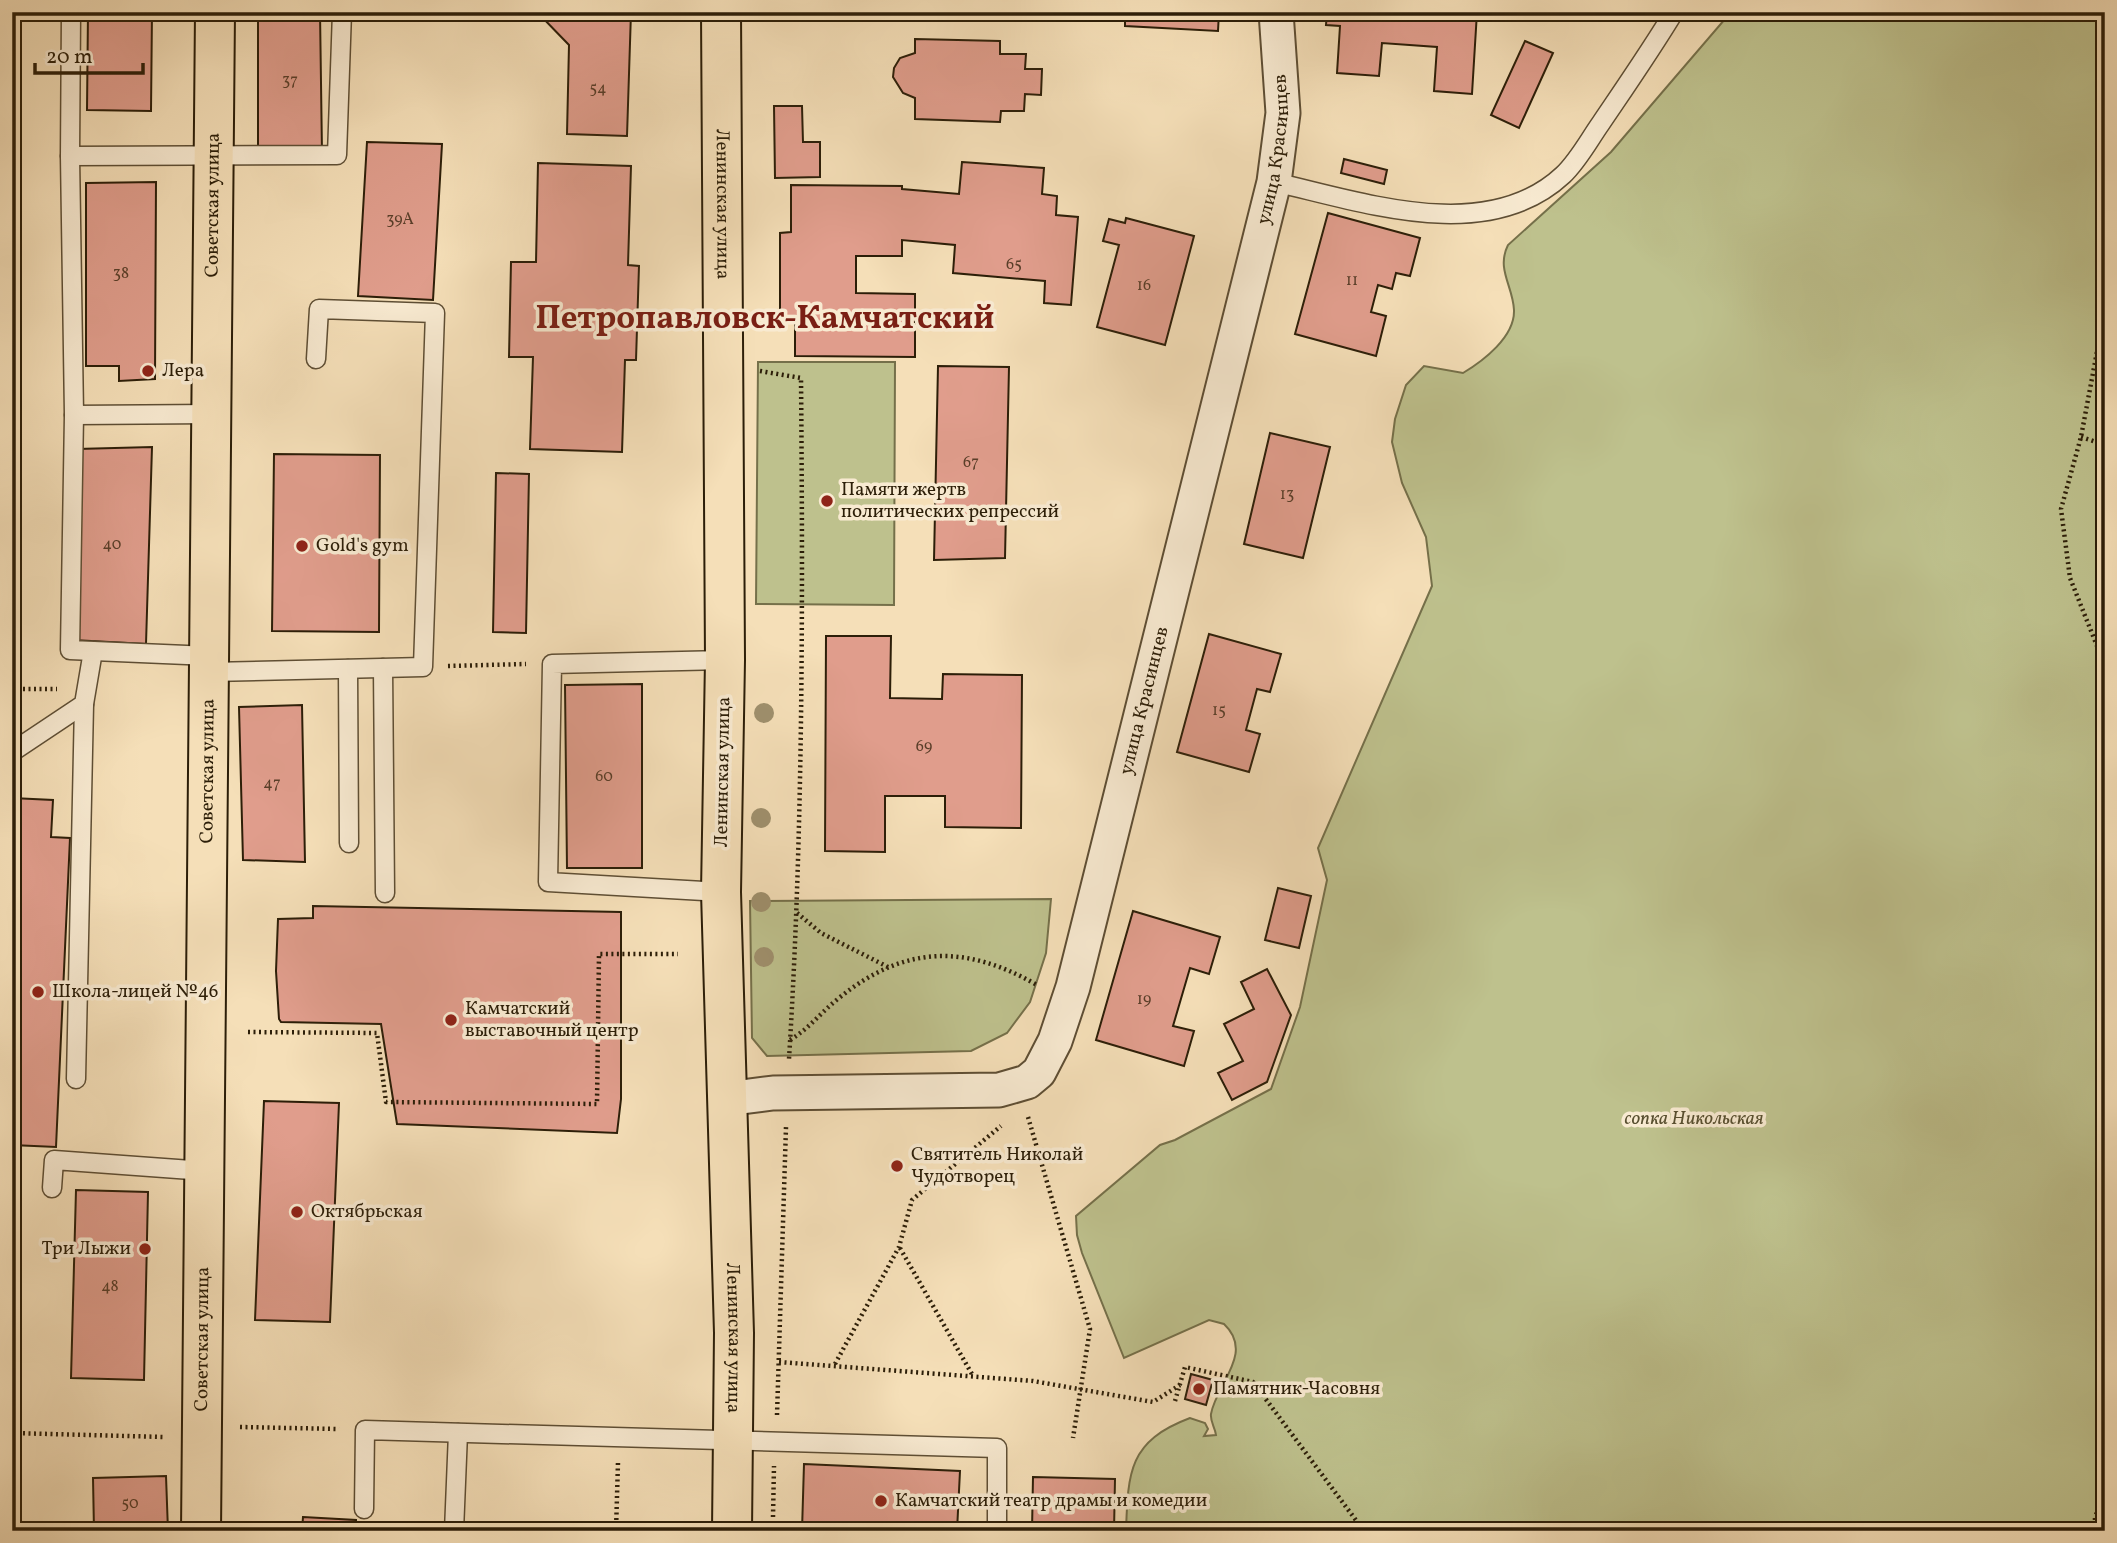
<svg xmlns="http://www.w3.org/2000/svg" width="2117" height="1543" font-family="Vollkorn,serif">
  <style>
    .green { fill: #bec18d; stroke: #75704a; stroke-width: 2 }
    .building { fill: #e09d8c; stroke: #2c1e08; stroke-width: 2 }
    .lines { fill: none; stroke-linecap: round; stroke-linejoin: round }
    .lane-casing { stroke: #5e4e34; stroke-width: 21 }
    .street-casing { stroke: #5e4e34; stroke-width: 37 }
    .primary-casing { stroke: #2c1e08; stroke-width: 42 }
    .path { stroke: #2c1e08; stroke-width: 4.5; stroke-dasharray: 2 3.5; stroke-linecap: butt }
    .lane { stroke: #f8ead1; stroke-width: 18 }
    .street { stroke: #f8ead1; stroke-width: 33 }
    .primary { stroke: #f5dfb8; stroke-width: 38 }
    .tree { fill: #9f906d }
    .poi-dot { fill: #8f2418; stroke: #f8ead1; stroke-width: 2.5 }
    .labels { text-anchor: middle; dominant-baseline: central; stroke-width: 7; stroke-linejoin: round; paint-order: stroke }
    .number-label { font-size: 16px; fill: #593e29 }
    .street-label { font-size: 19px; fill: #2c1e08; stroke: #f8ead1 }
    .poi-label { font-size: 19px; fill: #2c1e08; stroke: #f8ead1; text-anchor: start }
    .park-label { font-size: 19px; font-style: italic; fill: #584f30; stroke: #f8ead1 }
    .town-label { font-size: 33px; font-weight: bold; fill: #7a1f14; stroke: #f8ead1 }
  </style>
  <rect width="100%" height="100%" fill="#f5dfb8"/>
  <filter id="stains"><feTurbulence type="fractalNoise" baseFrequency=".00286" numOctaves="4"/><feColorMatrix values="0 0 0 0 .2 0 0 0 0 .09 0 0 0 0 .02 0 0 0 .5 -.17"/></filter>
  <radialGradient id="worn" r=".72"><stop offset=".6" stop-color="#630" stop-opacity="0"/><stop offset="1" stop-color="#630" stop-opacity=".3"/></radialGradient>
  <g class="green">
    <path d="M1731 12H2105V1531H1126C1128 1471 1129 1441 1190 1418L1205 1423 1208 1429 1204 1436 1216 1435C1215 1427 1210 1422 1211 1414 1216 1384 1255 1353 1224 1324L1209 1320 1124 1358 1082 1253 1077 1235 1076 1216 1160 1145 1175 1140 1271 1089 1300 1007 1327 880 1318 848 1432 586 1426 537 1402 483 1392 442 1395 419 1406 385 1424 366 1463 373C1483 361 1515 337 1514 310 1513 286 1496 269 1508 245L1611 152Z"/>
    <polygon points="758,362 895,362 894,605 756,604"/>
    <polygon points="1051,899 1046,953 1030,1002 1007,1033 971,1051 767,1056 752,1038 750,901"/>
  </g>
  <g class="building">
    <polygon points="88,12 152,12 151,111 87,110"/>
    <polygon points="258,12 320,12 322,153 258,151"/>
    <polygon points="537,12 631,12 627,136 567,134 569,45"/>
    <polygon points="1125,12 1219,12 1218,31 1125,26"/>
    <polygon points="1327,12 1477,12 1472,94 1434,91 1437,47 1382,43 1379,76 1337,73 1340,26 1326,25"/>
    <polygon points="915,39 1000,41 1000,54 1026,54 1025,69 1042,69 1041,95 1025,94 1024,111 1001,111 1000,122 915,119 915,98 903,93 893,77 894,68 900,58 915,53"/>
    <polygon points="1525,41 1553,53 1519,128 1491,115"/>
    <polygon points="774,106 802,106 803,142 820,142 820,177 775,178"/>
    <polygon points="367,142 442,144 433,300 358,296"/>
    <polygon points="1344,159 1387,170 1384,184 1341,173"/>
    <polygon points="962,162 1044,168 1042,194 1057,196 1056,215 1078,217 1071,305 1044,303 1045,281 953,273 955,245 902,240 902,256 856,256 856,293 915,294 915,357 795,356 795,320 780,320 780,233 791,232 791,185 902,186 902,189 959,194"/>
    <polygon points="538,163 631,166 628,265 639,266 636,360 625,360 622,452 530,449 533,357 509,357 511,262 536,262"/>
    <polygon points="156,182 155,379 119,381 119,366 86,366 86,183"/>
    <polygon points="1328,213 1420,238 1410,276 1396,273 1392,289 1378,285 1371,312 1386,316 1376,356 1295,334"/>
    <polygon points="1126,218 1194,236 1165,345 1097,327 1119,245 1103,241 1109,219 1125,223"/>
    <polygon points="938,366 1009,367 1005,558 934,560"/>
    <polygon points="1270,433 1330,447 1303,558 1244,544"/>
    <polygon points="152,447 146,644 73,640 77,449"/>
    <polygon points="274,454 380,455 379,632 272,631"/>
    <polygon points="496,473 529,474 526,633 493,632"/>
    <polygon points="1209,634 1281,654 1270,692 1257,689 1246,730 1260,734 1249,772 1177,752"/>
    <polygon points="826,636 891,636 890,698 942,699 943,674 1022,675 1021,828 945,827 945,796 885,796 885,852 825,851"/>
    <polygon points="642,684 642,868 567,868 565,685"/>
    <polygon points="302,705 305,862 243,860 239,707"/>
    <polygon points="12,798 53,800 51,837 70,838 56,1147 12,1145"/>
    <polygon points="1278,888 1311,896 1299,948 1265,940"/>
    <polygon points="313,906 621,912 621,1099 617,1133 397,1124 381,1024 281,1022 279,1019 276,971 278,919 313,918"/>
    <polygon points="1133,911 1220,937 1209,974 1190,968 1173,1026 1194,1031 1184,1066 1096,1040"/>
    <polygon points="1267,969 1291,1015 1267,1082 1232,1100 1218,1073 1243,1061 1224,1024 1254,1009 1241,982"/>
    <polygon points="264,1101 339,1103 330,1322 255,1320"/>
    <polygon points="76,1190 148,1192 144,1380 71,1378"/>
    <polygon points="1191,1374 1213,1380 1206,1405 1185,1399"/>
    <polygon points="804,1464 960,1471 957,1531 802,1531"/>
    <polygon points="166,1476 168,1531 94,1531 93,1478"/>
    <polygon points="1033,1477 1115,1479 1114,1531 1032,1531"/>
    <polygon points="303,1517 356,1520 356,1531 302,1531"/>
  </g>
  <g class="lines">
    <defs>
      <g id="lane">
        <polyline points="71,12 70,156 337,155 342,12"/>
        <polyline points="70,156 74,415 213,414"/>
        <path d="M1274 182C1363 202 1487 246 1563 175 1578 161 1589 140 1601 123 1626 86 1651 50 1674 12"/>
        <polyline points="74,415 70,650 210,656"/>
        <polyline points="383,668 385,893"/>
        <polyline points="348,669 349,843"/>
        <polyline points="210,672 423,667 435,313 319,309 316,359"/>
        <polyline points="12,752 84,704 93,651"/>
        <polyline points="721,892 548,882 552,664 725,660"/>
        <polyline points="76,1079 84,704"/>
        <polyline points="52,1188 54,1160 205,1171"/>
        <polyline points="364,1509 365,1430 997,1448 997,1531"/>
        <polyline points="454,1531 458,1433"/>
      </g>
      <g id="street">
        <path id="s1" d="M726 1099 773 1093 999 1090 1027 1082 1039 1072 1055 1041 1073 987 1274 182 1283 113 1276 12"/>
      </g>
      <g id="primary">
        <path id="s2" d="M721 12 725 660 721 892 734 1333 732 1531"/>
        <path id="s3" d="M201 1531 215 12"/>
      </g>
    </defs>
    <use href="#lane" class="lane-casing"/>
    <use href="#street" class="street-casing"/>
    <use href="#primary" class="primary-casing"/>
    <g class="path">
      <polyline points="2105,309 2081,437 2061,509 2070,578 2105,666"/>
      <path d="M760 371 801 378C803 605 803 832 789 1059"/>
      <polyline points="2081,437 2105,445"/>
      <polyline points="448,666 526,664"/>
      <polyline points="12,689 57,689"/>
      <polyline points="797,913 821,933 890,968"/>
      <polyline points="248,1032 377,1033 386,1102 597,1104 599,954 678,954"/>
      <path d="M790 1040C810 1028 821 1012 839 998 904 945 966 944 1037 985"/>
      <polyline points="1028,1117 1090,1329 1073,1438"/>
      <polyline points="900,1248 973,1376"/>
      <polyline points="779,1362 1033,1381 1153,1402 1180,1385"/>
      <polyline points="835,1364 899,1247 912,1200 1001,1126"/>
      <polyline points="1175,1401 1185,1367 1253,1382 1364,1531"/>
      <polyline points="777,1415 786,1127"/>
      <polyline points="240,1427 339,1429"/>
      <polyline points="12,1433 165,1437"/>
      <polyline points="773,1517 774,1466"/>
      <polyline points="616,1531 618,1462"/>
      <polyline points="2095,1531 2095,1517 2105,1494"/>
    </g>
    <use href="#lane" class="lane"/>
    <use href="#street" class="street"/>
    <use href="#primary" class="primary"/>
  </g>
  <g class="tree">
    <circle cx="764" cy="713" r="10"/>
    <circle cx="761" cy="818" r="10"/>
    <circle cx="761" cy="902" r="10"/>
    <circle cx="764" cy="957" r="10"/>
  </g>
  <g class="poi-dot">
    <circle cx="148" cy="371" r="7"/>
    <circle cx="827" cy="501" r="7"/>
    <circle cx="302" cy="546" r="7"/>
    <circle cx="38" cy="992" r="7"/>
    <circle cx="451" cy="1020" r="7"/>
    <circle cx="897" cy="1166" r="7"/>
    <circle cx="297" cy="1212" r="7"/>
    <circle cx="145" cy="1249" r="7"/>
    <circle cx="1199" cy="1389" r="7"/>
    <circle cx="881" cy="1501" r="7"/>
  </g>
  <g class="labels">
    <g class="number-label">
      <text x="290" y="81">37</text>
      <text x="598" y="89">54</text>
      <text x="400" y="220">39А</text>
      <text x="1014" y="265">65</text>
      <text x="121" y="274">38</text>
      <text x="1352" y="281">11</text>
      <text x="1144" y="286">16</text>
      <text x="971" y="463">67</text>
      <text x="1287" y="495">13</text>
      <text x="112" y="545">40</text>
      <text x="1219" y="711">15</text>
      <text x="924" y="747">69</text>
      <text x="604" y="777">60</text>
      <text x="272" y="784">47</text>
      <text x="1144" y="1000">19</text>
      <text x="110" y="1287">48</text>
      <text x="130" y="1504">50</text>
    </g>
    <g class="street-label">
      <text stroke="none"><textPath href="#s1" startOffset="1272">улица Красинцев</textPath></text>
      <text stroke="none"><textPath href="#s3" startOffset="1326">Советская улица</textPath></text>
      <text stroke="none"><textPath href="#s2" startOffset="192">Ленинская улица</textPath></text>
      <text stroke="none"><textPath href="#s1" startOffset="705">улица Красинцев</textPath></text>
      <text stroke="none"><textPath href="#s3" startOffset="760">Советская улица</textPath></text>
      <text transform="translate(723 772) rotate(-89)">Ленинская улица</text>
      <text stroke="none"><textPath href="#s3" startOffset="192">Советская улица</textPath></text>
      <text stroke="none"><textPath href="#s2" startOffset="1326">Ленинская улица</textPath></text>
    </g>
    <g class="poi-label">
      <text x="162" y="371">Лера</text>
      <text x="841" y="490">Памяти жертв<tspan x="841" dy="22">политических репрессий</tspan></text>
      <text x="316" y="546">Gold's gym</text>
      <text x="52" y="992">Школа-лицей №46</text>
      <text x="465" y="1009">Камчатский<tspan x="465" dy="22">выставочный центр</tspan></text>
      <text x="911" y="1155">Святитель Николай<tspan x="911" dy="22">Чудотворец</tspan></text>
      <text x="311" y="1212">Октябрьская</text>
      <text x="131" y="1249" text-anchor="end">Три Лыжи</text>
      <text x="1213" y="1389">Памятник-Часовня</text>
      <text x="895" y="1501">Камчатский театр драмы и комедии</text>
    </g>
    <g class="park-label">
      <text x="1694" y="1119">сопка Никольская</text>
    </g>
    <g class="town-label">
      <text x="765" y="320">Петропавловск-Камчатский</text>
    </g>
  </g>
  <rect width="2117" height="1543" fill="none" stroke="#f5dfb8" stroke-width="42"/>
  <rect x="14" y="14" width="2089" height="1515" fill="none" stroke="#2c1e08" stroke-width="3.5"/>
  <rect x="21" y="21" width="2075" height="1501" fill="none" stroke="#2c1e08" stroke-width="2"/>
  <path d="M35 63v10h108v-10" fill="none" stroke="#2c1e08" stroke-width="3.5"/>
  <text x="46" y="63" font-size="21" fill="#2c1e08" stroke="#f8ead1" stroke-width="5" paint-order="stroke">20 m</text>
  <rect width="100%" height="100%" filter="url(#stains)"/>
  <rect width="100%" height="100%" fill="url(#worn)"/>
</svg>
